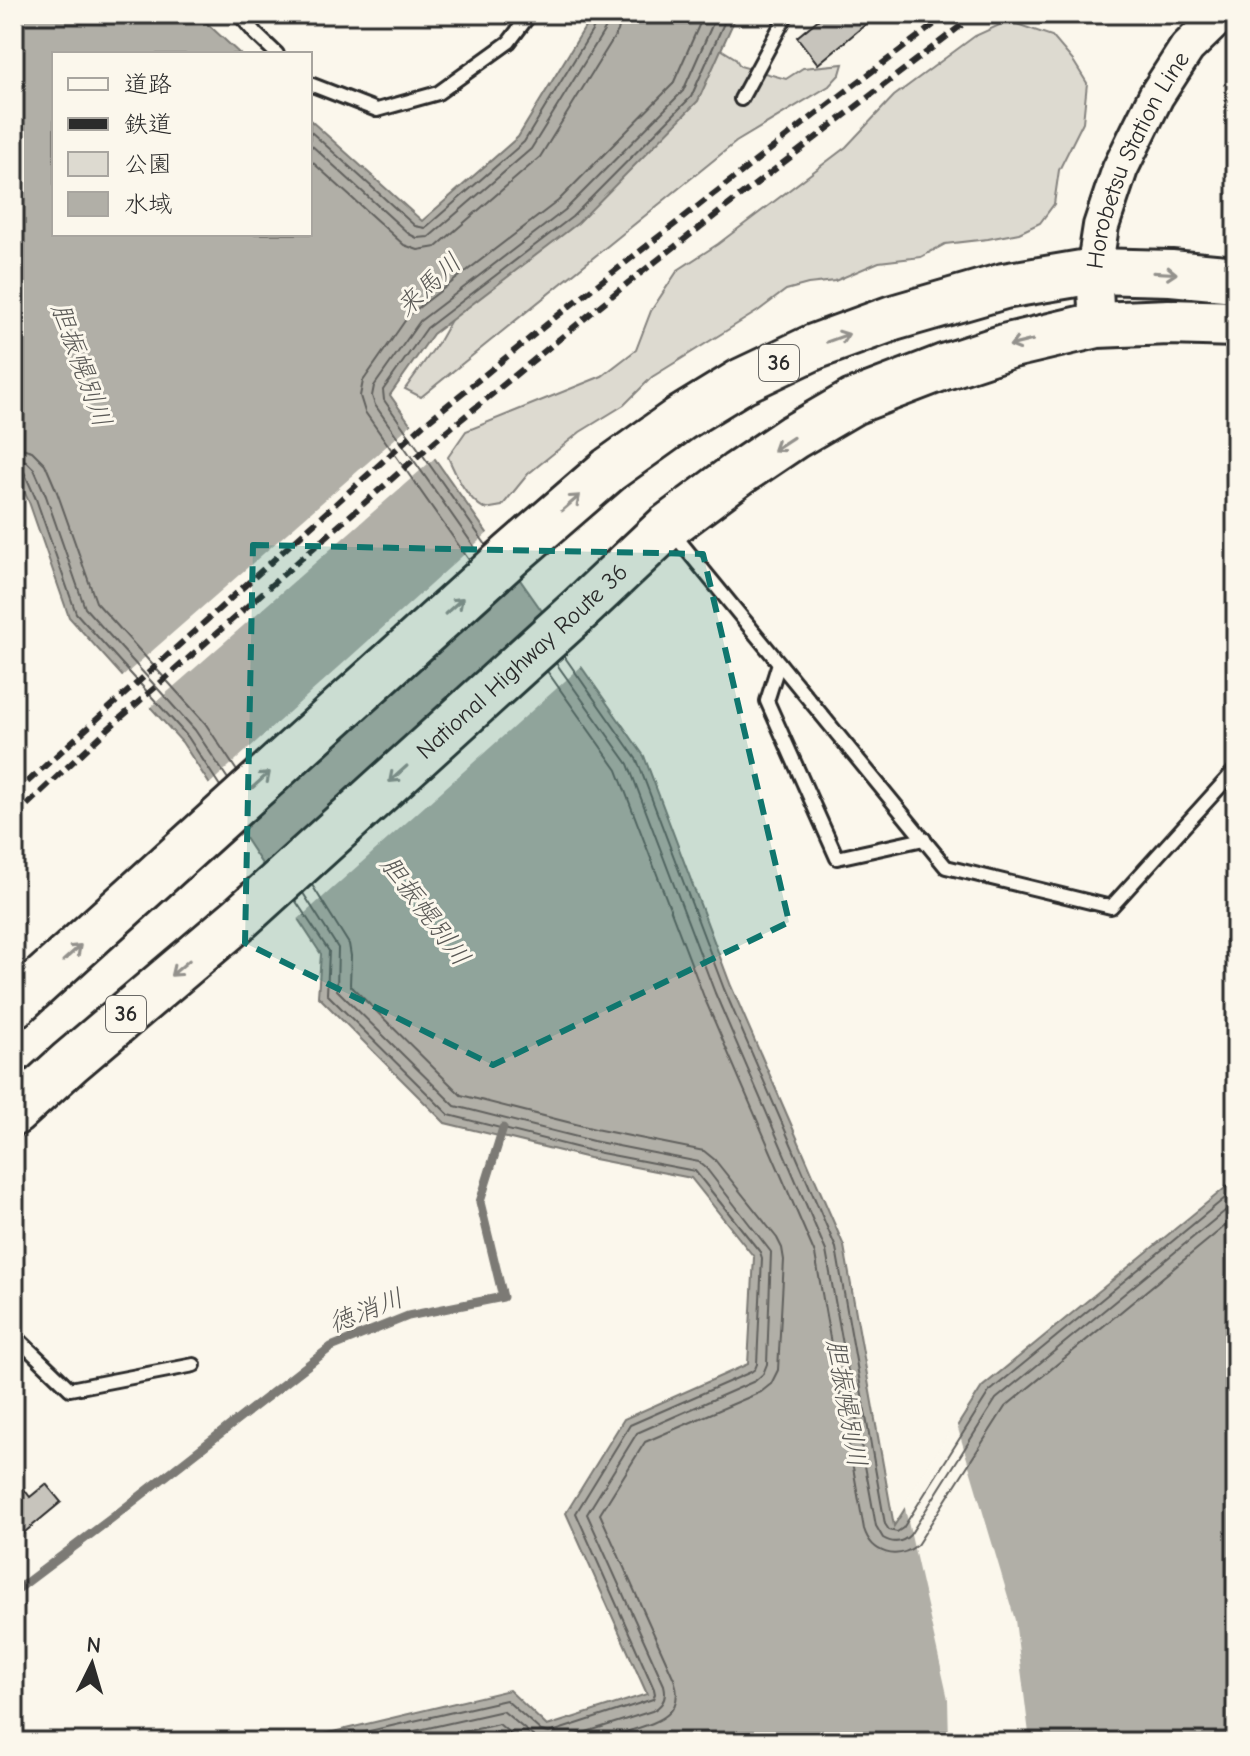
<svg xmlns="http://www.w3.org/2000/svg" width="1250" height="1756" font-family="'Comic Neue','Klee One',sans-serif">
  <style>
    .green { fill: #dddad0; stroke: #84827e; stroke-width: 2 }
    .water { fill: #b1afa7; stroke: #7b7a75; stroke-width: 2 }
    .pier { fill: #fbf7ec }
    .lines { fill: none; stroke-linecap: round; stroke-linejoin: round }
    .shore { stroke: #61605d; stroke-width: 2 }
    .stream { stroke: #7b7a75; stroke-width: 9 }
    .building { fill: #c7c4bc; stroke: #2b2b2b; stroke-width: 2 }
    .lane-casing { stroke: #2b2b2b; stroke-width: 18 }
    .secondary-casing { stroke: #2b2b2b; stroke-width: 40 }
    .highway-casing { stroke: #2b2b2b; stroke-width: 50 }
    .lane { stroke: #fbf7ec; stroke-width: 12 }
    .secondary { stroke: #fbf7ec; stroke-width: 34 }
    .highway { stroke: #fbf7ec; stroke-width: 44 }
    .rail { stroke: #2b2b2b; stroke-width: 6; stroke-dasharray: 12 6; stroke-linecap: butt }
    .oneway { stroke: #93918c }
    .marked { fill: #0f766e; fill-opacity: 0.2; stroke: #0f766e; stroke-width: 6; stroke-dasharray: 16 10; stroke-linejoin: round }
    .labels { text-anchor: middle; dominant-baseline: central; stroke-width: 6; stroke-linejoin: round; paint-order: stroke }
    .shield { fill: #fbf7ec; stroke: #696865; stroke-width: 2 }
    .shield-label { font-size: 22px; font-weight: bold; fill: #2b2b2b }
    .street-label { font-size: 24px; fill: #2b2b2b; stroke: #fbf7ec }
    .water-label { font-size: 26px; font-style: italic; fill: #5a5956; stroke: #fbf7ec }
  </style>
  <rect width="100%" height="100%" fill="#fbf7ec"/>
  <filter id="ink" filterUnits="userSpaceOnUse"><feTurbulence type="fractalNoise" baseFrequency=".0125" numOctaves="2"/><feDisplacementMap in="SourceGraphic" scale="16" xChannelSelector="R" yChannelSelector="G"/><feConvolveMatrix kernelMatrix="1 2 1 2 8 2 1 2 1" color-interpolation-filters="sRGB"/></filter>
  <g filter="url(#ink)">
    <g class="green">
      <path d="M1008 21 1052 36 1074 62 1087 83 1083 122 1059 170 1054 204 1040 223 1019 233 988 239 945 244 921 257 879 262 835 281 808 284 786 290 758 311 652 377 624 405 580 432 528 474 502 506 485 509C467 499 456 476 448 457L466 431 602 376 636 350 651 311 678 270 718 244 846 147 894 96 975 36Z"/>
      <polygon points="711,43 735,58 740,66 786,79 803,68 843,64 840,74 829,86 736,142 421,397 405,389 438,343 469,288"/>
    </g>
    <polygon class="water" points="14,14 197,14 240,54 54,54 54,234 310,234 310,120 422,221 518,137 593,14 737,14 698,101 578,223 433,334 390,395 644,756 731,986 844,1246 894,1526 982,1387 1236,1179 1236,1742 291,1742 509,1690 547,1726 647,1694 566,1513 624,1419 748,1364 754,1257 691,1178 589,1158 445,1123 318,996 321,954 182,742 69,617 29,502 14,469"/>
    <g class="pier">
      <polygon points="414,422 437,456 147,710 120,679"/>
      <polygon points="490,531 520,573 237,832 206,787"/>
      <polygon points="547,612 584,664 295,922 261,869"/>
      <polygon points="956,1422 1015,1620 1030,1742 949,1742 948,1699 904,1504"/>
    </g>
    <g class="lines">
      <g class="shore">
        <polyline points="310,131 415,226 425,228 524,142 598,21 600,14"/>
        <polyline points="310,144 409,234 417,238 429,237 531,149 607,26 610,14"/>
        <polyline points="310,160 404,245 418,250 436,247 540,157 618,31 622,14"/>
        <polyline points="14,446 32,451 45,464 57,492 96,602 205,723 237,771"/>
        <polyline points="14,458 26,461 34,469 46,496 85,608 195,730 228,779"/>
        <polyline points="14,469 19,469 24,472 36,499 76,613 188,737 220,786"/>
        <polyline points="486,545 384,400 383,390 427,328 572,217 691,97 728,14"/>
        <polyline points="478,552 375,405 372,396 374,386 420,321 565,210 683,91 717,14"/>
        <polyline points="469,560 365,412 360,396 363,381 409,315 558,201 673,84 704,14"/>
        <polyline points="564,656 637,760 724,989 836,1248 885,1524 889,1530 897,1532 903,1528 989,1392 1236,1189"/>
        <path d="M556 663 628 764 715 993 826 1251 876 1526 883 1538C893 1544 902 1543 910 1535L996 1399 1236 1202"/>
        <path d="M547 671 617 770 704 997 815 1254 864 1529C872 1554 897 1561 917 1545L1005 1407 1236 1217"/>
        <path d="M312 885 349 944 351 956 350 985 461 1095 595 1129 704 1151 715 1160 777 1238 782 1248 784 1260 778 1370 771 1384 761 1392 645 1442 600 1514 674 1679C686 1714 658 1722 632 1730 620 1734 607 1738 595 1742"/>
        <path d="M303 893 338 948 337 990 455 1106 593 1141 699 1162 706 1168 771 1252 767 1364 763 1374 755 1381 637 1433 587 1514 664 1685C667 1697 663 1706 652 1711L555 1742"/>
        <polyline points="295,900 329,951 327,994 449,1115 591,1151 695,1171 760,1252 762,1258 757,1364 755,1369 751,1372 630,1425 576,1513 654,1689 655,1694 653,1699 549,1733 541,1731 506,1700 321,1742"/>
        <polyline points="366,1742 503,1711 540,1742"/>
        <polyline points="419,1742 499,1724 520,1742"/>
      </g>
      <polyline class="stream" points="14,1592 112,1518 331,1347 408,1316 503,1297 480,1202 503,1128"/>
    </g>
    <g class="building">
      <polygon points="825,14 878,14 818,64 797,37"/>
      <polygon points="14,1476 30,1497 46,1484 61,1502 14,1541"/>
    </g>
    <g class="lines">
      <defs>
        <g id="lane">
          <polyline points="239,14 256,34 277,54"/>
          <polyline points="310,84 377,110 438,93 509,42 530,14"/>
          <polyline points="741,99 787,14"/>
          <polyline points="672,532 946,867 1111,907 1236,769"/>
          <polyline points="779,663 767,701 837,858 924,839"/>
          <polyline points="14,1335 70,1389 194,1365"/>
        </g>
        <g id="secondary">
          <path id="s1" d="M1097 325 1094 271 1101 226 1120 169 1156 96 1187 48 1222 14"/>
        </g>
        <g id="highway">
          <polyline points="14,1005 512,554 610,469 680,419 742,381 814,347 893,318 1004,286 1094,271 1171,273 1236,279"/>
          <path id="s2" d="M14 1113 70 1062 240 918 580 609 667 527 738 474 793 437 853 402 944 367 1008 346 1097 325 1169 322 1236 324"/>
        </g>
      </defs>
      <use href="#lane" class="lane-casing"/>
      <use href="#secondary" class="secondary-casing"/>
      <use href="#highway" class="highway-casing"/>
      <use href="#lane" class="lane"/>
      <use href="#secondary" class="secondary"/>
      <use href="#highway" class="highway"/>
      <g class="rail">
        <polyline points="14,794 423,425 557,316 825,107 948,14"/>
        <polyline points="14,817 109,728 436,440 629,282 976,14"/>
      </g>
    </g>
    <defs><path id="oneway-shaft" d="M-6 0H5M1.5-3L5.5 0L1.5 3" fill="none" stroke-width="1.6" stroke-linecap="round" stroke-linejoin="round" transform="scale(2)"/></defs>
    <g class="oneway">
      <use href="#oneway-shaft" transform="translate(1165 273) rotate(3)"/>
      <use href="#oneway-shaft" transform="translate(838 338) rotate(-20)"/>
      <use href="#oneway-shaft" transform="translate(1021 343) rotate(166)"/>
      <use href="#oneway-shaft" transform="translate(783 444) rotate(147)"/>
      <use href="#oneway-shaft" transform="translate(571 503) rotate(-41)"/>
      <use href="#oneway-shaft" transform="translate(454 606) rotate(-42)"/>
      <use href="#oneway-shaft" transform="translate(398 774) rotate(138)"/>
      <use href="#oneway-shaft" transform="translate(261 780) rotate(-42)"/>
      <use href="#oneway-shaft" transform="translate(72 953) rotate(-42)"/>
      <use href="#oneway-shaft" transform="translate(180 968) rotate(140)"/>
    </g>
  </g>
  <path class="marked" d="M253 545 703 554 789 922 493 1065 245 943Z"/>
  <g class="labels">
    <g class="shield">
      <rect x="759" y="345" width="40" height="36" rx="6"/>
      <rect x="106" y="996" width="40" height="36" rx="6"/>
    </g>
    <g class="shield-label">
      <text x="779" y="363">36</text>
      <text x="126" y="1014">36</text>
    </g>
    <g class="street-label">
      <text stroke="none"><textPath href="#s1" startOffset="174">Horobetsu Station Line</textPath></text>
      <text stroke="none"><textPath href="#s2" startOffset="680">National Highway Route 36</textPath></text>
    </g>
    <g class="water-label">
      <text transform="translate(429 285) rotate(-43)">来馬川</text>
      <text transform="translate(81 365) rotate(70)">胆振幌別川</text>
      <text transform="translate(425 911) rotate(53)">胆振幌別川</text>
      <text transform="translate(366 1311) rotate(-21)">徳消川</text>
      <text transform="translate(846 1403) rotate(80)">胆振幌別川</text>
    </g>
  </g>
  <rect width="1250" height="1756" fill="none" stroke="#fbf7ec" stroke-width="48"/>
  <rect x="24" y="24" width="1202" height="1708" fill="none" stroke="#2b2b2b" stroke-width="3" filter="url(#ink)"/>
  <rect x="52" y="52" width="260" height="184" fill="#fbf7ec" stroke="#a8a59f" stroke-width="2"/>
  <rect x="68" y="78" width="40" height="12" fill="#fbf7ec" stroke="#a8a59f" stroke-width="2"/>
  <text x="124" y="92" font-size="24" fill="#2b2b2b">道路</text>
  <rect x="68" y="118" width="40" height="12" fill="#2b2b2b" stroke="#a8a59f" stroke-width="2"/>
  <text x="124" y="132" font-size="24" fill="#2b2b2b">鉄道</text>
  <rect x="68" y="152" width="40" height="24" fill="#dddad0" stroke="#a8a59f" stroke-width="2"/>
  <text x="124" y="172" font-size="24" fill="#2b2b2b">公園</text>
  <rect x="68" y="192" width="40" height="24" fill="#b1afa7" stroke="#a8a59f" stroke-width="2"/>
  <text x="124" y="212" font-size="24" fill="#2b2b2b">水域</text>
  <g transform="translate(92 1664) rotate(5)" stroke="#fbf7ec" stroke-width="6" paint-order="stroke">
  <path d="M0-6L14 30L0 20L-14 30Z" fill="#2b2b2b"/>
  <text y="-12" font-size="22" font-weight="bold" text-anchor="middle" fill="#2b2b2b">N</text>
  </g>
</svg>
